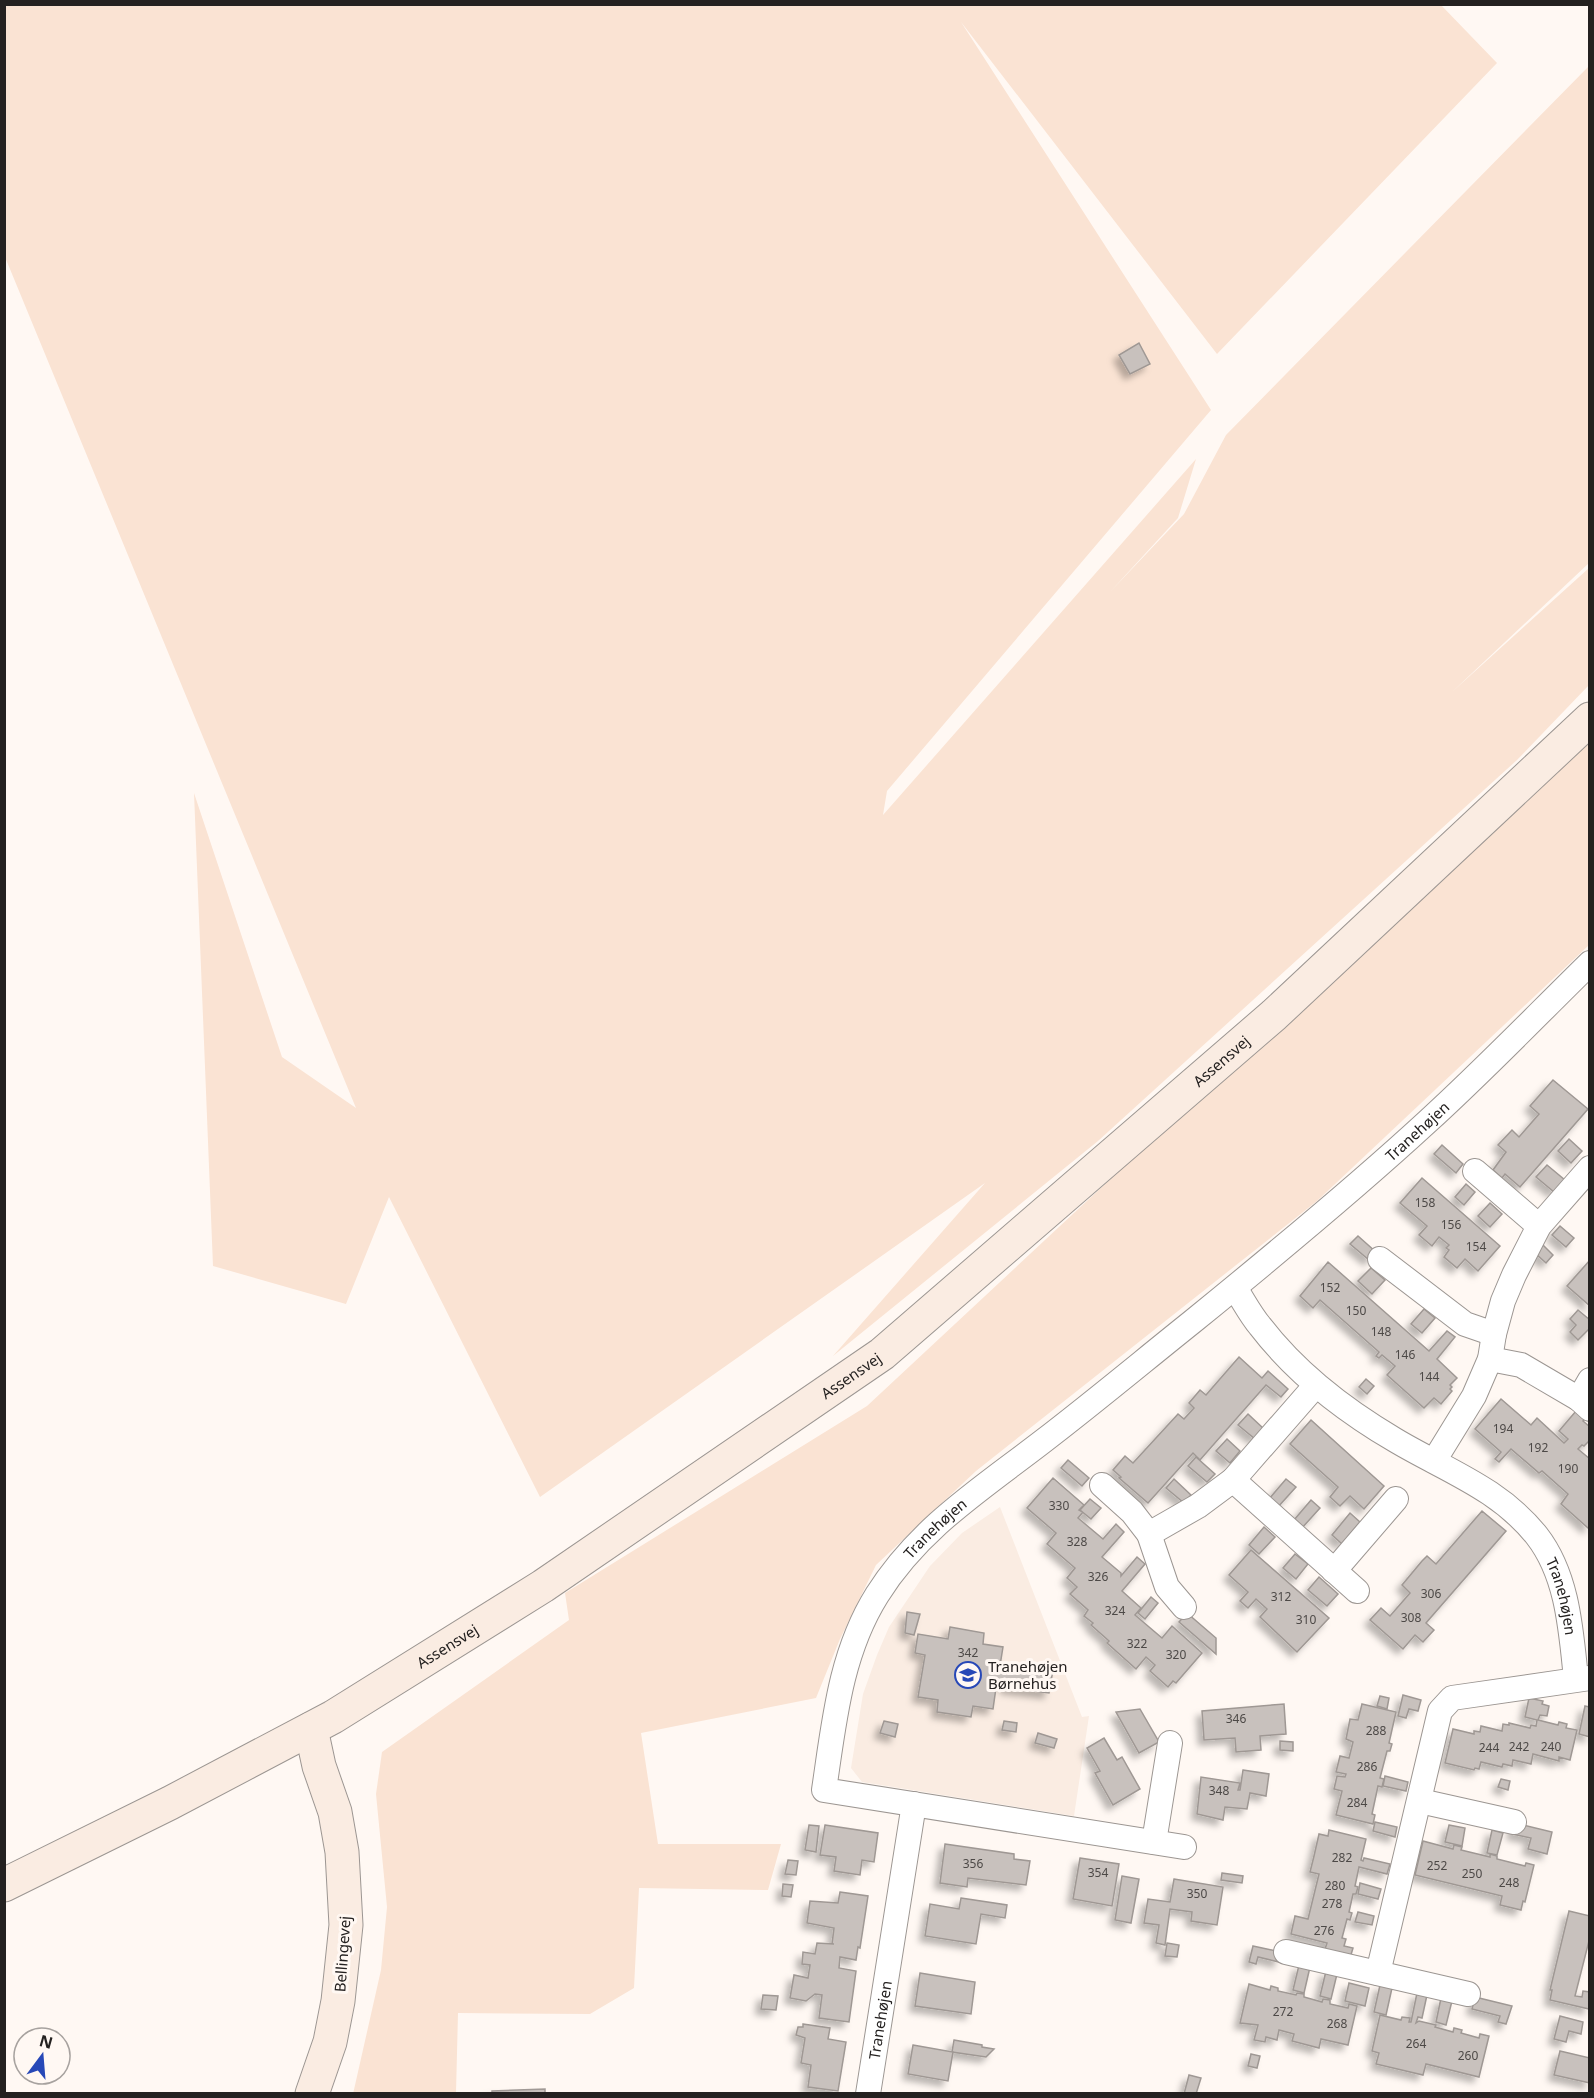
<svg xmlns="http://www.w3.org/2000/svg" width="1594" height="2098" font-family="'Noto Sans',sans-serif">
  <style>
    .built { fill: #faece2 }
    .green { fill: #fae3d3 }
    .building { fill: #c8c1bd; stroke: #9f9894; stroke-width: 1.5; filter: url(#shadow) }
    .lines { fill: none; stroke-linecap: round; stroke-linejoin: round }
    .street-casing { stroke: #9c9692; stroke-width: 26 }
    .secondary-casing { stroke: #9c9692; stroke-width: 35 }
    .street { stroke: #fff; stroke-width: 24 }
    .secondary { stroke: #faece2; stroke-width: 33 }
    .labels { text-anchor: middle; dominant-baseline: central; stroke-width: 6; stroke-linejoin: round; paint-order: stroke }
    .number-label { font-size: 12px; fill: #4d4947 }
    .street-label { font-size: 15px; fill: #242120; stroke: #fff8f3 }
    .poi-label { font-size: 15px; fill: #242120; stroke: #fff8f3; text-anchor: start }
  </style>
  <defs>
    <filter id="shadow"><feDropShadow dx="-5.5" dy="5.5" stdDeviation="3" flood-color="#0004"/></filter>
  </defs>
  <rect width="100%" height="100%" fill="#fff8f3"/>
  <polygon class="built" points="1000,1507 1082,1717 1089,1716 1074,1816 862,1782 851,1768 863,1694 877,1655 889,1627 930,1566 962,1533"/>
  <g class="green">
    <polygon points="4,5 1441,5 1497,63 1217,354 961,22 1211,410 887,791 883,815 1196,459 1178,518 1110,592 1184,514 1226,435 1589,66 1589,563 1452,692 1589,568 1589,685 1517,760 1098,1141 833,1356 985,1183 540,1497 389,1197 346,1304 213,1266 194,793 282,1057 356,1108 5,257"/>
    <polygon points="1589,733 1589,945 1317,1201 976,1471 876,1565 840,1639 816,1698 641,1733 658,1844 781,1844 768,1890 639,1888 634,1988 590,2014 458,2013 456,2093 353,2094 381,1970 387,1907 376,1794 382,1752 569,1620 565,1593 867,1406"/>
  </g>
  <g class="building">
    <polygon points="1139,343 1150,364 1130,374 1119,355"/>
    <polygon points="1553,1080 1588,1109 1520,1187 1505,1174 1502,1178 1493,1170 1506,1152 1498,1145 1512,1130 1519,1137 1539,1114 1530,1106"/>
    <polygon points="1569,1139 1582,1151 1571,1163 1558,1151"/>
    <polygon points="1442,1145 1463,1164 1456,1173 1434,1154"/>
    <polygon points="1547,1165 1565,1180 1554,1192 1536,1177"/>
    <polygon points="1422,1178 1500,1246 1478,1271 1465,1259 1457,1268 1444,1257 1449,1250 1446,1248 1449,1245 1439,1237 1432,1246 1419,1235 1427,1226 1400,1203"/>
    <polygon points="1466,1184 1475,1192 1464,1205 1455,1197"/>
    <polygon points="1490,1203 1502,1214 1490,1227 1478,1216"/>
    <polygon points="1560,1226 1574,1238 1566,1247 1552,1235"/>
    <polygon points="1358,1236 1376,1252 1369,1260 1350,1244"/>
    <polygon points="1543,1245 1553,1255 1546,1263 1536,1254"/>
    <polygon points="1590,1260 1590,1306 1567,1286"/>
    <polygon points="1328,1262 1429,1351 1447,1331 1455,1337 1437,1359 1457,1378 1450,1385 1452,1387 1450,1389 1452,1391 1441,1404 1434,1398 1424,1408 1387,1375 1395,1366 1382,1355 1379,1358 1376,1356 1379,1352 1320,1300 1313,1308 1300,1296"/>
    <polygon points="1371,1268 1385,1280 1372,1294 1358,1281"/>
    <polygon points="1424,1309 1435,1318 1422,1333 1411,1324"/>
    <polygon points="1578,1310 1590,1320 1590,1328 1578,1340 1570,1332 1576,1325 1570,1319"/>
    <polygon points="1239,1357 1262,1378 1268,1371 1288,1389 1281,1397 1266,1385 1200,1460 1193,1453 1148,1503 1119,1478 1121,1477 1113,1470 1125,1456 1133,1463 1178,1414 1184,1419 1194,1408 1189,1403 1200,1390 1206,1395"/>
    <polygon points="1366,1379 1374,1386 1367,1394 1359,1387"/>
    <polygon points="1501,1399 1531,1425 1537,1418 1564,1443 1568,1439 1559,1431 1576,1411 1585,1419 1583,1421 1590,1427 1590,1440 1584,1446 1582,1445 1578,1449 1590,1459 1590,1526 1588,1528 1561,1504 1568,1494 1542,1471 1539,1473 1511,1449 1499,1462 1495,1459 1501,1452 1475,1429"/>
    <polygon points="1248,1414 1264,1429 1255,1439 1238,1425"/>
    <polygon points="1311,1420 1384,1486 1364,1509 1350,1496 1340,1506 1330,1497 1338,1487 1290,1444"/>
    <polygon points="1227,1439 1240,1451 1230,1463 1216,1451"/>
    <polygon points="1196,1457 1215,1474 1207,1482 1188,1466"/>
    <polygon points="1068,1460 1089,1478 1082,1486 1061,1468"/>
    <polygon points="1053,1478 1084,1505 1079,1510 1083,1512 1078,1518 1103,1539 1116,1524 1124,1532 1102,1557 1121,1573 1121,1576 1137,1557 1145,1564 1122,1591 1141,1608 1135,1615 1162,1638 1172,1626 1202,1653 1176,1683 1173,1681 1168,1687 1150,1671 1155,1665 1146,1657 1136,1669 1107,1643 1109,1641 1091,1625 1093,1623 1084,1616 1088,1610 1070,1594 1077,1587 1067,1578 1075,1568 1047,1544 1056,1533 1027,1508"/>
    <polygon points="1174,1479 1191,1495 1184,1503 1166,1488"/>
    <polygon points="1286,1479 1296,1487 1278,1507 1269,1499"/>
    <polygon points="1090,1499 1101,1508 1091,1519 1080,1510"/>
    <polygon points="1311,1500 1320,1508 1302,1528 1294,1520"/>
    <polygon points="1482,1511 1506,1531 1426,1623 1434,1630 1423,1642 1415,1635 1403,1649 1370,1620 1381,1608 1390,1616 1410,1593 1402,1585 1422,1561 1427,1556 1436,1564"/>
    <polygon points="1350,1513 1360,1522 1342,1544 1332,1535"/>
    <polygon points="1264,1527 1275,1537 1259,1554 1249,1545"/>
    <polygon points="1251,1550 1329,1618 1297,1652 1260,1617 1267,1609 1256,1599 1248,1608 1240,1601 1248,1592 1229,1575"/>
    <polygon points="1295,1554 1308,1564 1296,1579 1283,1568"/>
    <polygon points="1319,1577 1338,1594 1327,1606 1308,1590"/>
    <polygon points="1151,1597 1158,1603 1145,1619 1138,1613"/>
    <polygon points="907,1612 920,1614 914,1635 905,1633"/>
    <polygon points="1187,1613 1216,1638 1216,1654 1179,1622"/>
    <polygon points="950,1627 984,1633 983,1644 1003,1647 999,1672 1008,1674 1010,1665 1053,1670 1049,1693 1006,1688 1007,1683 997,1681 993,1709 973,1706 971,1717 937,1712 938,1700 918,1697 925,1655 915,1653 918,1634 948,1639"/>
    <polygon points="1403,1695 1421,1700 1418,1711 1409,1709 1406,1718 1398,1716"/>
    <polygon points="1380,1696 1389,1698 1387,1709 1377,1706"/>
    <polygon points="1529,1698 1543,1701 1542,1704 1549,1706 1547,1716 1540,1715 1538,1720 1558,1725 1559,1722 1567,1724 1566,1728 1577,1730 1570,1760 1559,1757 1559,1761 1533,1754 1531,1764 1513,1760 1512,1766 1503,1764 1502,1767 1481,1762 1479,1769 1475,1768 1474,1770 1445,1763 1453,1729 1474,1734 1474,1731 1480,1732 1481,1726 1502,1731 1503,1724 1509,1725 1509,1723 1530,1728 1531,1725 1536,1726 1537,1720 1525,1717"/>
    <polygon points="1284,1704 1286,1734 1260,1736 1261,1750 1236,1752 1235,1738 1204,1740 1202,1711"/>
    <polygon points="1362,1704 1396,1712 1389,1743 1392,1744 1390,1751 1387,1751 1380,1778 1384,1779 1382,1787 1378,1786 1372,1814 1375,1815 1373,1824 1336,1815 1342,1791 1334,1789 1337,1776 1345,1777 1346,1774 1336,1772 1340,1756 1349,1758 1353,1742 1346,1739 1350,1719 1358,1720"/>
    <polygon points="1585,1706 1590,1707 1590,1737 1579,1734"/>
    <polygon points="1140,1709 1159,1742 1139,1753 1116,1712"/>
    <polygon points="884,1721 898,1724 895,1737 880,1733"/>
    <polygon points="1004,1721 1017,1723 1016,1732 1002,1730"/>
    <polygon points="1038,1733 1057,1739 1054,1748 1035,1743"/>
    <polygon points="1104,1738 1117,1760 1122,1757 1140,1789 1113,1805 1095,1773 1100,1771 1087,1748"/>
    <polygon points="1280,1741 1293,1742 1293,1751 1280,1750"/>
    <polygon points="1243,1770 1269,1774 1266,1796 1250,1793 1247,1809 1225,1807 1223,1820 1197,1814 1201,1777 1240,1783 1238,1790 1240,1790"/>
    <polygon points="1385,1776 1408,1782 1406,1791 1383,1786"/>
    <polygon points="1501,1779 1510,1781 1508,1790 1498,1787"/>
    <polygon points="1375,1822 1397,1827 1395,1837 1373,1831"/>
    <polygon points="1515,1823 1552,1832 1547,1854 1528,1849 1531,1838 1512,1834"/>
    <polygon points="809,1825 819,1826 816,1852 805,1850"/>
    <polygon points="825,1825 878,1833 874,1862 862,1860 860,1875 834,1871 836,1857 820,1855"/>
    <polygon points="1449,1825 1465,1828 1462,1846 1445,1842"/>
    <polygon points="1329,1830 1366,1839 1361,1860 1363,1861 1364,1858 1390,1864 1387,1874 1359,1867 1355,1886 1358,1887 1356,1894 1353,1894 1349,1912 1352,1913 1350,1920 1347,1919 1342,1938 1346,1939 1344,1946 1353,1948 1350,1958 1324,1952 1327,1943 1291,1934 1295,1916 1308,1919 1319,1874 1310,1872 1314,1856 1319,1834 1328,1836"/>
    <polygon points="1492,1830 1503,1833 1497,1855 1487,1853"/>
    <polygon points="1423,1841 1453,1849 1454,1845 1462,1847 1461,1850 1490,1857 1490,1854 1497,1856 1497,1859 1525,1866 1526,1863 1534,1865 1525,1902 1523,1901 1521,1910 1500,1905 1502,1896 1415,1875"/>
    <polygon points="945,1844 1014,1854 1014,1859 1030,1861 1026,1885 968,1878 967,1887 940,1883"/>
    <polygon points="1080,1858 1119,1864 1112,1906 1073,1899"/>
    <polygon points="788,1860 798,1861 796,1875 785,1874"/>
    <polygon points="1222,1873 1243,1876 1242,1883 1221,1880"/>
    <polygon points="1122,1876 1139,1879 1131,1923 1115,1920"/>
    <polygon points="1174,1879 1223,1887 1217,1925 1191,1921 1192,1912 1170,1909 1165,1945 1156,1943 1159,1925 1144,1923 1148,1899 1170,1902"/>
    <polygon points="1360,1883 1381,1889 1378,1899 1358,1894"/>
    <polygon points="783,1884 793,1885 791,1897 782,1896"/>
    <polygon points="840,1892 868,1896 860,1948 858,1947 856,1960 840,1957 839,1968 856,1971 849,2022 819,2018 822,1995 815,1994 806,2001 790,1998 794,1975 808,1978 810,1965 802,1964 803,1952 815,1954 817,1943 834,1944 832,1944 834,1928 807,1923 810,1901 838,1903"/>
    <polygon points="961,1898 1007,1905 1005,1918 981,1914 976,1944 925,1936 930,1904 959,1909"/>
    <polygon points="1569,1911 1590,1916 1590,1937 1575,1996 1582,1997 1583,1991 1590,1992 1589,2009 1550,2000 1552,1990 1550,1990"/>
    <polygon points="1358,1912 1374,1916 1372,1925 1355,1922"/>
    <polygon points="1167,1943 1179,1945 1177,1957 1165,1956"/>
    <polygon points="1253,1946 1281,1952 1279,1962 1258,1957 1256,1964 1249,1962"/>
    <polygon points="1299,1965 1310,1967 1304,1993 1293,1990"/>
    <polygon points="1326,1971 1337,1974 1331,1999 1320,1996"/>
    <polygon points="920,1973 975,1982 971,2014 915,2006"/>
    <polygon points="1349,1983 1369,1988 1365,2006 1345,2001"/>
    <polygon points="1249,1984 1270,1990 1271,1986 1278,1988 1278,1991 1296,1995 1297,1993 1304,1994 1304,1997 1322,2002 1323,1999 1330,2000 1330,2004 1348,2008 1349,2004 1357,2006 1348,2045 1321,2039 1319,2048 1292,2041 1294,2034 1279,2030 1277,2040 1266,2037 1265,2042 1254,2040 1258,2025 1240,2023"/>
    <polygon points="1380,1985 1392,1988 1386,2015 1374,2012"/>
    <polygon points="1417,1993 1427,1995 1422,2018 1418,2017 1416,2023 1419,2021 1436,2025 1435,2027 1453,2032 1454,2028 1462,2030 1461,2033 1479,2038 1480,2034 1489,2036 1479,2077 1426,2064 1423,2075 1376,2064 1379,2053 1372,2051 1380,2015 1401,2020 1402,2017 1410,2018 1409,2022 1411,2022"/>
    <polygon points="763,1995 778,1996 776,2010 761,2009"/>
    <polygon points="1475,1997 1512,2006 1506,2024 1498,2022 1500,2016 1472,2009"/>
    <polygon points="1441,1998 1452,2001 1446,2025 1436,2022"/>
    <polygon points="1560,2016 1583,2022 1581,2034 1569,2031 1566,2042 1554,2039"/>
    <polygon points="803,2024 830,2028 828,2039 846,2042 838,2091 808,2087 811,2065 801,2063 805,2038 796,2035 798,2027 803,2027"/>
    <polygon points="954,2040 982,2045 982,2047 994,2049 986,2057 952,2052"/>
    <polygon points="913,2045 953,2052 948,2081 908,2074"/>
    <polygon points="1560,2051 1590,2058 1590,2083 1554,2075"/>
    <polygon points="1251,2054 1260,2056 1257,2068 1248,2066"/>
    <polygon points="1189,2075 1201,2078 1196,2094 1184,2094"/>
    <polygon points="545,2089 545,2094 492,2094 492,2091"/>
  </g>
  <g class="lines">
    <defs>
      <g id="street">
        <polyline points="1475,1171 1539,1226"/>
        <polyline points="1380,1259 1465,1324 1494,1334"/>
        <path id="s1" d="M1235 1288C1243 1300 1250 1314 1260 1326 1296 1373 1344 1410 1395 1440 1445 1470 1499 1488 1537 1536 1568 1576 1571 1631 1576 1679"/>
        <polyline points="1490,1359 1521,1365 1579,1399 1590,1409"/>
        <polyline points="1579,1399 1590,1380"/>
        <polyline points="1434,1461 1474,1396 1490,1359 1494,1334 1503,1301 1514,1275 1539,1226 1590,1168"/>
        <polyline points="1233,1480 1357,1591"/>
        <polyline points="1102,1485 1132,1512 1149,1534 1167,1587 1184,1607"/>
        <polyline points="1149,1534 1198,1506 1233,1480 1316,1385"/>
        <polyline points="1334,1571 1396,1499"/>
        <polyline points="1420,1801 1514,1822"/>
        <polyline points="1154,1842 1170,1743"/>
        <path id="s2" d="M1184 1847 824 1790C834 1723 840 1654 877 1595 919 1528 981 1489 1042 1442 1093 1403 1142 1362 1192 1322 1272 1257 1351 1192 1427 1122 1483 1071 1536 1016 1590 963"/>
        <polyline points="1286,1952 1468,1994"/>
        <polyline points="1378,1973 1440,1711 1452,1698 1590,1678"/>
        <path id="s3" d="M868 2094 914 1804"/>
      </g>
      <g id="secondary">
        <polyline points="311,1729 319,1766 335,1812 342,1852 346,1925 338,2001 330,2042 312,2094"/>
        <path id="s4" d="M4 1885 170 1803 333 1717 543 1586 882 1354 1274 1015 1590 719"/>
      </g>
    </defs>
    <use href="#street" class="street-casing"/>
    <use href="#secondary" class="secondary-casing"/>
    <use href="#street" class="street"/>
    <use href="#secondary" class="secondary"/>
  </g>
  <defs>
    <symbol id="school-ring" viewBox="-11 -11 22 22"><circle r="9.5" fill="#fff8f3" stroke="#2748b7" stroke-width="1.5"/><path d="M0-5L7-2L0 1L-7-2ZM-4 1L0 2.5L4 1V4Q0 6-4 4Z" fill="#2748b7"/></symbol>
  </defs>
  <g fill-rule="evenodd">
    <use href="#school-ring" x="953" y="1660" width="30" height="30"/>
  </g>
  <g class="labels">
    <g class="number-label">
      <text x="1425" y="1202">158</text>
      <text x="1451" y="1224">156</text>
      <text x="1476" y="1246">154</text>
      <text x="1330" y="1287">152</text>
      <text x="1356" y="1310">150</text>
      <text x="1381" y="1331">148</text>
      <text x="1405" y="1354">146</text>
      <text x="1429" y="1376">144</text>
      <text x="1503" y="1428">194</text>
      <text x="1538" y="1447">192</text>
      <text x="1568" y="1468">190</text>
      <text x="1059" y="1505">330</text>
      <text x="1077" y="1541">328</text>
      <text x="1098" y="1576">326</text>
      <text x="1431" y="1593">306</text>
      <text x="1281" y="1596">312</text>
      <text x="1115" y="1610">324</text>
      <text x="1411" y="1617">308</text>
      <text x="1306" y="1619">310</text>
      <text x="1137" y="1643">322</text>
      <text x="968" y="1652">342</text>
      <text x="1176" y="1654">320</text>
      <text x="1236" y="1718">346</text>
      <text x="1376" y="1730">288</text>
      <text x="1519" y="1746">242</text>
      <text x="1551" y="1746">240</text>
      <text x="1489" y="1747">244</text>
      <text x="1367" y="1766">286</text>
      <text x="1219" y="1790">348</text>
      <text x="1357" y="1802">284</text>
      <text x="1342" y="1857">282</text>
      <text x="973" y="1863">356</text>
      <text x="1437" y="1865">252</text>
      <text x="1098" y="1872">354</text>
      <text x="1472" y="1873">250</text>
      <text x="1509" y="1882">248</text>
      <text x="1335" y="1885">280</text>
      <text x="1197" y="1893">350</text>
      <text x="1332" y="1903">278</text>
      <text x="1324" y="1930">276</text>
      <text x="1283" y="2011">272</text>
      <text x="1337" y="2023">268</text>
      <text x="1416" y="2043">264</text>
      <text x="1468" y="2055">260</text>
    </g>
    <g class="street-label">
      <text stroke="none"><textPath href="#s4" startOffset="1476">Assensvej</textPath></text>
      <text stroke="none"><textPath href="#s2" startOffset="1282">Tranehøjen</textPath></text>
      <text stroke="none"><textPath href="#s4" startOffset="990">Assensvej</textPath></text>
      <text stroke="none"><textPath href="#s2" startOffset="657">Tranehøjen</textPath></text>
      <text stroke="none"><textPath href="#s1" startOffset="462">Tranehøjen</textPath></text>
      <text stroke="none"><textPath href="#s4" startOffset="504">Assensvej</textPath></text>
      <text transform="translate(342 1954) rotate(-86)">Bellingevej</text>
      <text stroke="none"><textPath href="#s3" startOffset="75">Tranehøjen</textPath></text>
    </g>
    <g class="poi-label">
      <text x="988" y="1666">Tranehøjen<tspan x="988" dy="17">Børnehus</tspan></text>
    </g>
  </g>
  <rect width="1594" height="2098" fill="none" stroke="#242120" stroke-width="12"/>
  <g transform="translate(42 2056) rotate(16)"><circle r="28" fill="#fff8f3" stroke="#a7a29f" stroke-width="1.5"/>
  <path d="M0-4.5L10 22L0 15L-10 22Z" fill="#2748b7"/>
  <text y="-9" font-size="16" font-weight="bold" text-anchor="middle" fill="#242120">N</text>
  </g>
</svg>
